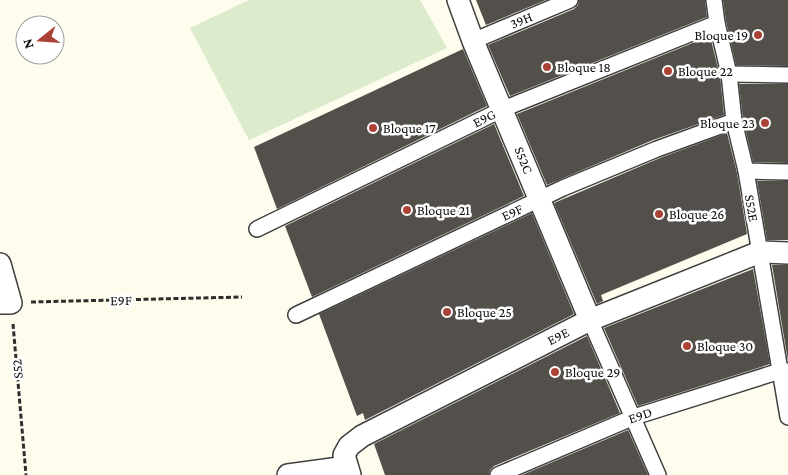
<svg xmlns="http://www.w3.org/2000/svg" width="788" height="475" font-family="'Crimson Pro',serif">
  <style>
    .pitch { fill: #dbebcc }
    .building { fill: #534f4a }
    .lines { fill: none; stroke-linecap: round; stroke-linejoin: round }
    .pedestrian-casing { stroke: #3f3f3f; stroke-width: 18 }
    .minor-casing { stroke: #3f3f3f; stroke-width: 24 }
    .path { stroke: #2e2e2e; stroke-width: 3; stroke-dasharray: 5 2.5; stroke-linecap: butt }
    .pedestrian { stroke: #fff; stroke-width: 15 }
    .minor { stroke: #fff; stroke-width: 21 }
    .poi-dot { fill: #aa4336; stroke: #fff; stroke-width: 2 }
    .labels { text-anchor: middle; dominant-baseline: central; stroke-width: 5; stroke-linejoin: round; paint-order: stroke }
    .street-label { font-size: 14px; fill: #0c0c0c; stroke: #fff }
    .poi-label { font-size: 14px; fill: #0c0c0c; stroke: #fff; text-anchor: start }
  </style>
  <rect width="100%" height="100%" fill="#fdfced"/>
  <polygon class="pitch" points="249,0 420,0 447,48 249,140 190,28"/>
  <g class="building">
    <polygon points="476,0 546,0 486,25"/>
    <polygon points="579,0 705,0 707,17 510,96 488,45 574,9 578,5"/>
    <polygon points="723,0 788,0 788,66 736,65 726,21"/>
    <polygon points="710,36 720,76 724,115 653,140 547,185 517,114"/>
    <polygon points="463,49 487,106 277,209 254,147"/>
    <polygon points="739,84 788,84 788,163 753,162 743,119"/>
    <polygon points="494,124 524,196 312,297 285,226"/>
    <polygon points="727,133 737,173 747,234 601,295 603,301 597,304 554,203 660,158"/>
    <polygon points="757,181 788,181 788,240 767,240"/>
    <polygon points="532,213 574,314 365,420 363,413 357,416 319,314"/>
    <polygon points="772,265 788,265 788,361"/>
    <polygon points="753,269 770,364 638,406 604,328"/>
    <polygon points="587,336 620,413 494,466 490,470 489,475 385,475 374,444"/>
    <polygon points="628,430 648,475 522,475"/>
  </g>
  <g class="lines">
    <defs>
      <g id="pedestrian">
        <polyline points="714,0 717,23 729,74 734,121 746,171 788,417"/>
        <polyline points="473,41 570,0"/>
        <polyline points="729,74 788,75"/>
        <polyline points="746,171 788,172"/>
        <polyline points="257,229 503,109 717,23"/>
        <polyline points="296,315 563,188 657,149 734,121"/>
        <polyline points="590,320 658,475"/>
        <polyline points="498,475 634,417 780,371 788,371"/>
      </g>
      <g id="minor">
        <polyline points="458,0 473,41 590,320"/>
        <polyline points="0,264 11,303 0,303"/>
        <polyline points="288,475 347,467"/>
        <polyline points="350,475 344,455 349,446 362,436 590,320 760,252 788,253"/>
      </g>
    </defs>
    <use href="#pedestrian" class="pedestrian-casing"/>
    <use href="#minor" class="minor-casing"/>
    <g class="path">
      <polyline points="31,302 242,297"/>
      <polyline points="13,324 26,475"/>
    </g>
    <use href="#pedestrian" class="pedestrian"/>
    <use href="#minor" class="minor"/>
  </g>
  <g class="poi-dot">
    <circle cx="758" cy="35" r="5"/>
    <circle cx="547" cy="67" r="5"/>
    <circle cx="668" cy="71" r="5"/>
    <circle cx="765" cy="123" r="5"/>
    <circle cx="373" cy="128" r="5"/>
    <circle cx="407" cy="210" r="5"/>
    <circle cx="659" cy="214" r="5"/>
    <circle cx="447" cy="312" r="5"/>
    <circle cx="687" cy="346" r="5"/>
    <circle cx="555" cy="372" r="5"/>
  </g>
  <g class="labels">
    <g class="street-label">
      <text transform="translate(521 20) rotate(-23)">39H</text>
      <text transform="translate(484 118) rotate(-26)">E9G</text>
      <text transform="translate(524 160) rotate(68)">S52C</text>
      <text transform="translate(752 208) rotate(80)">S52E</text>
      <text transform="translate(512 212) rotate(-25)">E9F</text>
      <text transform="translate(121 300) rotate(-1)">E9F</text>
      <text transform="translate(558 336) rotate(-27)">E9E</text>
      <text transform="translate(17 369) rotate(-95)">S52</text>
      <text transform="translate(640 415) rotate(-19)">E9D</text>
    </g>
    <g class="poi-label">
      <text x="748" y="35" text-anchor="end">Bloque 19</text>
      <text x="557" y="67">Bloque 18</text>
      <text x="678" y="71">Bloque 22</text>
      <text x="755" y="123" text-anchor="end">Bloque 23</text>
      <text x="383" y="128">Bloque 17</text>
      <text x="417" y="210">Bloque 21</text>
      <text x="669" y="214">Bloque 26</text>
      <text x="457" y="312">Bloque 25</text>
      <text x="697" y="346">Bloque 30</text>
      <text x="565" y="372">Bloque 29</text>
    </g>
  </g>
  <g transform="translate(40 40) rotate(253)"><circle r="24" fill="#ffffff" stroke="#9e9e9e"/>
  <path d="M0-4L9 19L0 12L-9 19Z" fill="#aa4336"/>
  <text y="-8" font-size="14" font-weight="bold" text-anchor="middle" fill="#0c0c0c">N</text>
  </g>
</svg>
